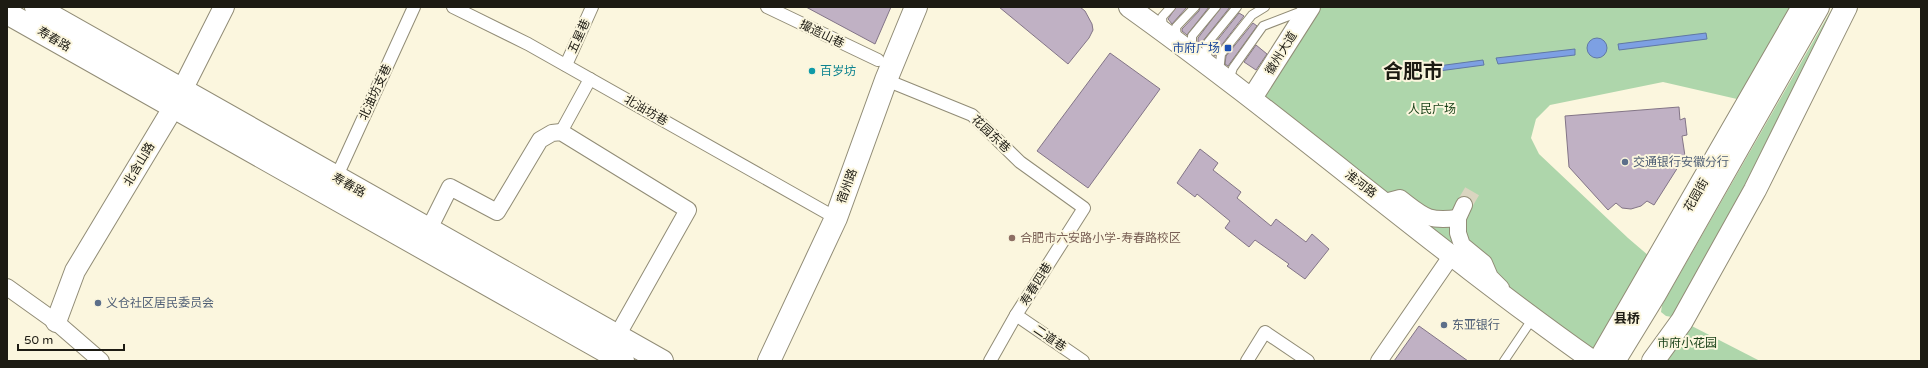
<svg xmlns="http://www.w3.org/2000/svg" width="1928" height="368" font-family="'Varela Round','Noto Sans SC',sans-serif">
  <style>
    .green { fill: #aed6ab }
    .water { fill: #7da0e3; stroke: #6078a5 }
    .building { fill: #c0b1c4; stroke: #837587 }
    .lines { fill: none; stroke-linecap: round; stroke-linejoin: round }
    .minor-tunnel { stroke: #dad5c0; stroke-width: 16; stroke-dasharray: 16 8; stroke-linecap: butt }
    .service-casing { stroke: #918c76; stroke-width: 10 }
    .pedestrian-casing { stroke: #918c76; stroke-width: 14 }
    .minor-casing { stroke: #918c76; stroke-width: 18 }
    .tertiary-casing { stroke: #918c76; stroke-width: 22 }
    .secondary-casing { stroke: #918c76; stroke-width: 24 }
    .primary-casing { stroke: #918c76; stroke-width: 24 }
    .service { stroke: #fff; stroke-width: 8 }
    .pedestrian { stroke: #fff; stroke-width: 12 }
    .minor { stroke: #fff; stroke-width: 16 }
    .tertiary { stroke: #fff; stroke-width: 20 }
    .secondary { stroke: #fff; stroke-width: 22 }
    .primary { stroke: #fff; stroke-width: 22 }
    .transit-dot { fill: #1a4fb4; stroke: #fbf6de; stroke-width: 1.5 }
    .culture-dot { fill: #0f9aa8; stroke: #fbf6de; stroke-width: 1.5 }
    .service-dot { fill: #5c6f8a; stroke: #fbf6de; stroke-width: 1.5 }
    .education-dot { fill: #8d6e63; stroke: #fbf6de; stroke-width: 1.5 }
    .labels { text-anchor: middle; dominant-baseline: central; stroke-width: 4; stroke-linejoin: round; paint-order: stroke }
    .street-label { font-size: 12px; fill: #1d1b13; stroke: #fbf6de }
    .transit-label { font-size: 12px; fill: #164399; stroke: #fbf6de; text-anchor: end }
    .culture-label { font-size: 12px; fill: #0d838f; stroke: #fbf6de; text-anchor: start }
    .park-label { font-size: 12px; fill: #143d14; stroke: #fbf6de }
    .service-label { font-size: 12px; fill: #4e5e75; stroke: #fbf6de; text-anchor: start }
    .education-label { font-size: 12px; fill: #785e54; stroke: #fbf6de; text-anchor: start }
    .neighbourhood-label { font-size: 13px; font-weight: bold; fill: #1d1b13; stroke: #fbf6de }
    .town-label { font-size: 20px; font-weight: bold; fill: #1d1b13; stroke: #fbf6de }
  </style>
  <rect width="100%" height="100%" fill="#fbf6de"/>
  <g class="green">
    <polygon points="1310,7 1803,7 1750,102 1663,82 1550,105 1536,119 1531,138 1539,154 1628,238 1656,262 1599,361 1252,98"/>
    <polygon points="1833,7 1850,7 1677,312 1672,317 1666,316 1661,312 1662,305"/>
    <polygon points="1682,321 1760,361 1653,361"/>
  </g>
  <g class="water">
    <polygon points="1706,33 1707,39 1619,50 1618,44"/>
    <circle cx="1597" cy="48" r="10"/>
    <polygon points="1575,49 1575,55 1498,64 1496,58"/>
    <polygon points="1483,60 1484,65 1439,71 1438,66"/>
  </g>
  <g class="building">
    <polygon points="806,7 891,7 875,44"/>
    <polygon points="999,7 1080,7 1085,11 1092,24 1093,30 1089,38 1068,64"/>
    <polygon points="1176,7 1187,7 1172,24 1168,19"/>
    <polygon points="1200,7 1209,7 1187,35 1182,31 1182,29 1199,11"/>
    <polygon points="1221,7 1230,7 1202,42 1201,45 1198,43 1198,38"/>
    <polygon points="1239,13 1244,16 1217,51 1215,56 1213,55 1212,47"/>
    <polygon points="1253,23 1257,26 1228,66 1225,64 1226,56"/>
    <polygon points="1256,45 1267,54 1256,70 1244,62"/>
    <polygon points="1110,53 1160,89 1088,188 1037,151"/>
    <polygon points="1679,107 1680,120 1685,118 1687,135 1682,136 1685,156 1654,205 1647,201 1641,206 1631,209 1622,208 1616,203 1608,210 1569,167 1565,116"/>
    <polygon points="1200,149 1218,163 1213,170 1241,192 1237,198 1271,226 1276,219 1306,242 1312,234 1329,249 1305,279 1287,266 1289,264 1255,240 1249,247 1225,228 1230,221 1197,194 1195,197 1177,183"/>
    <polygon points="1419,326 1468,361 1394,361"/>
  </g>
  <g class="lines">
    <polyline class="minor-tunnel" points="1464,205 1474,188"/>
    <defs>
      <g id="service">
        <polyline points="1163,29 1162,17 1171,7"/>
        <polyline points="1177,39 1176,27 1195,7"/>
        <polyline points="1192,52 1192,36 1216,7"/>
        <polyline points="1208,61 1206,45 1237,7"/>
        <polyline points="1219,72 1221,54 1252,15 1265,7"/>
        <polyline points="1229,80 1233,68 1263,26 1302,11"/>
        <polyline points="1504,361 1533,318"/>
      </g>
      <g id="pedestrian">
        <polyline points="453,7 528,44 836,218"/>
        <polyline points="767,7 878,60"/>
        <polyline points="566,65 592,7"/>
        <polyline points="886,80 972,115 1020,162 1084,208 1016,315 990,361"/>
        <polyline points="561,132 590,79"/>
        <polyline points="336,178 414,7"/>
        <polyline points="1016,315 1083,361"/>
        <polyline points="1247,361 1265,332 1308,361"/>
      </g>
      <g id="minor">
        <path d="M1385 202 1400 198C1424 216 1427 222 1458 218"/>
        <polyline points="1464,205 1458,218 1458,233 1462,245 1484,263 1490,277 1501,288"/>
        <polyline points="429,229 450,187 497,212 540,140 552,133 561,132 688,210 617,336"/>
        <polyline points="7,287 56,322 101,361"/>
        <polyline points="1379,361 1452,255"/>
      </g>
      <g id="tertiary">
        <path d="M1129 7C1287 120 1434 249 1593 361"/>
        <polyline points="1252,98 1310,7"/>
        <polyline points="56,322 75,271 173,108 224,7"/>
      </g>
      <g id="secondary">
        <polyline points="769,361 836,218 886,80 916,7"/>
        <polyline points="1614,361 1655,294 1818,7"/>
      </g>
      <g id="primary">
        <polyline points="36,7 662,361"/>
        <polyline points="7,13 623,361"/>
        <polyline points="1599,361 1803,7"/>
        <polyline points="1653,361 1682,321 1755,190 1846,7"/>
      </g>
    </defs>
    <use href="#service" class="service-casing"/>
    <use href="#pedestrian" class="pedestrian-casing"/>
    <use href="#minor" class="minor-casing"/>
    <use href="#tertiary" class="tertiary-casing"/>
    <use href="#secondary" class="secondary-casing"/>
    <use href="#primary" class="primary-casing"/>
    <use href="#service" class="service"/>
    <use href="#pedestrian" class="pedestrian"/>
    <use href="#minor" class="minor"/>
    <use href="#tertiary" class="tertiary"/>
    <use href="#secondary" class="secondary"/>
    <use href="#primary" class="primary"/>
  </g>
  <rect class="transit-dot" x="1224" y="44" width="8" height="8" rx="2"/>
  <circle class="culture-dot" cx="812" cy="71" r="4"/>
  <g class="service-dot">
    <circle cx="1625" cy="162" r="4"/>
    <circle cx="98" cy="303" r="4"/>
    <circle cx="1444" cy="325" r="4"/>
  </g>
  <circle class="education-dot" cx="1012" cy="238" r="4"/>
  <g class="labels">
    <g class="street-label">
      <text transform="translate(822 34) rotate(26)">撮造山巷</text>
      <text transform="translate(579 36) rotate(-66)">五星巷</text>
      <text transform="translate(54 39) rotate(30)">寿春路</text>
      <text transform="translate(1281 53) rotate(-58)">徽州大道</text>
      <text transform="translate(375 92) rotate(-65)">北油坊支巷</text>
      <text transform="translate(646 110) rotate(30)">北油坊巷</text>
      <text transform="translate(991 134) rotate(43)">花园东巷</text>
      <text transform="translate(139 164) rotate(-59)">北含山路</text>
      <text transform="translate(1361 184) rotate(38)">淮河路</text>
      <text transform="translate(349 185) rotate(29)">寿春路</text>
      <text transform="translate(847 186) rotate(-70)">宿州路</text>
      <text transform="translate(1696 195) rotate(-60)">花园街</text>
      <text transform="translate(1036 284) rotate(-58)">寿春四巷</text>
      <text transform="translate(1050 338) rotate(34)">二道巷</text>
    </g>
    <g class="transit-label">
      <text x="1220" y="48">市府广场</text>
    </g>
    <g class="culture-label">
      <text x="820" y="71">百岁坊</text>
    </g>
    <g class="park-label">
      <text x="1432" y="109">人民广场</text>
      <text x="1687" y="343">市府小花园</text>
    </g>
    <g class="service-label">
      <text x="1633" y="162">交通银行安徽分行</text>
      <text x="106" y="303">义仓社区居民委员会</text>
      <text x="1452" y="325">东亚银行</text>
    </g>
    <g class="education-label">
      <text x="1020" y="238">合肥市六安路小学-寿春路校区</text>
    </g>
    <g class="neighbourhood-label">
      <text x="1627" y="319">县桥</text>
    </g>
    <g class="town-label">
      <text x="1413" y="72">合肥市</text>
    </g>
  </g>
  <rect width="1928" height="368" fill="none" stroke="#1d1b13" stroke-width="16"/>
  <path d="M18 344v6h106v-6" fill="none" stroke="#1d1b13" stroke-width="2"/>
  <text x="24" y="344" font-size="12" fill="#1d1b13" stroke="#fbf6de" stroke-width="3" paint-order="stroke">50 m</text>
</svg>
